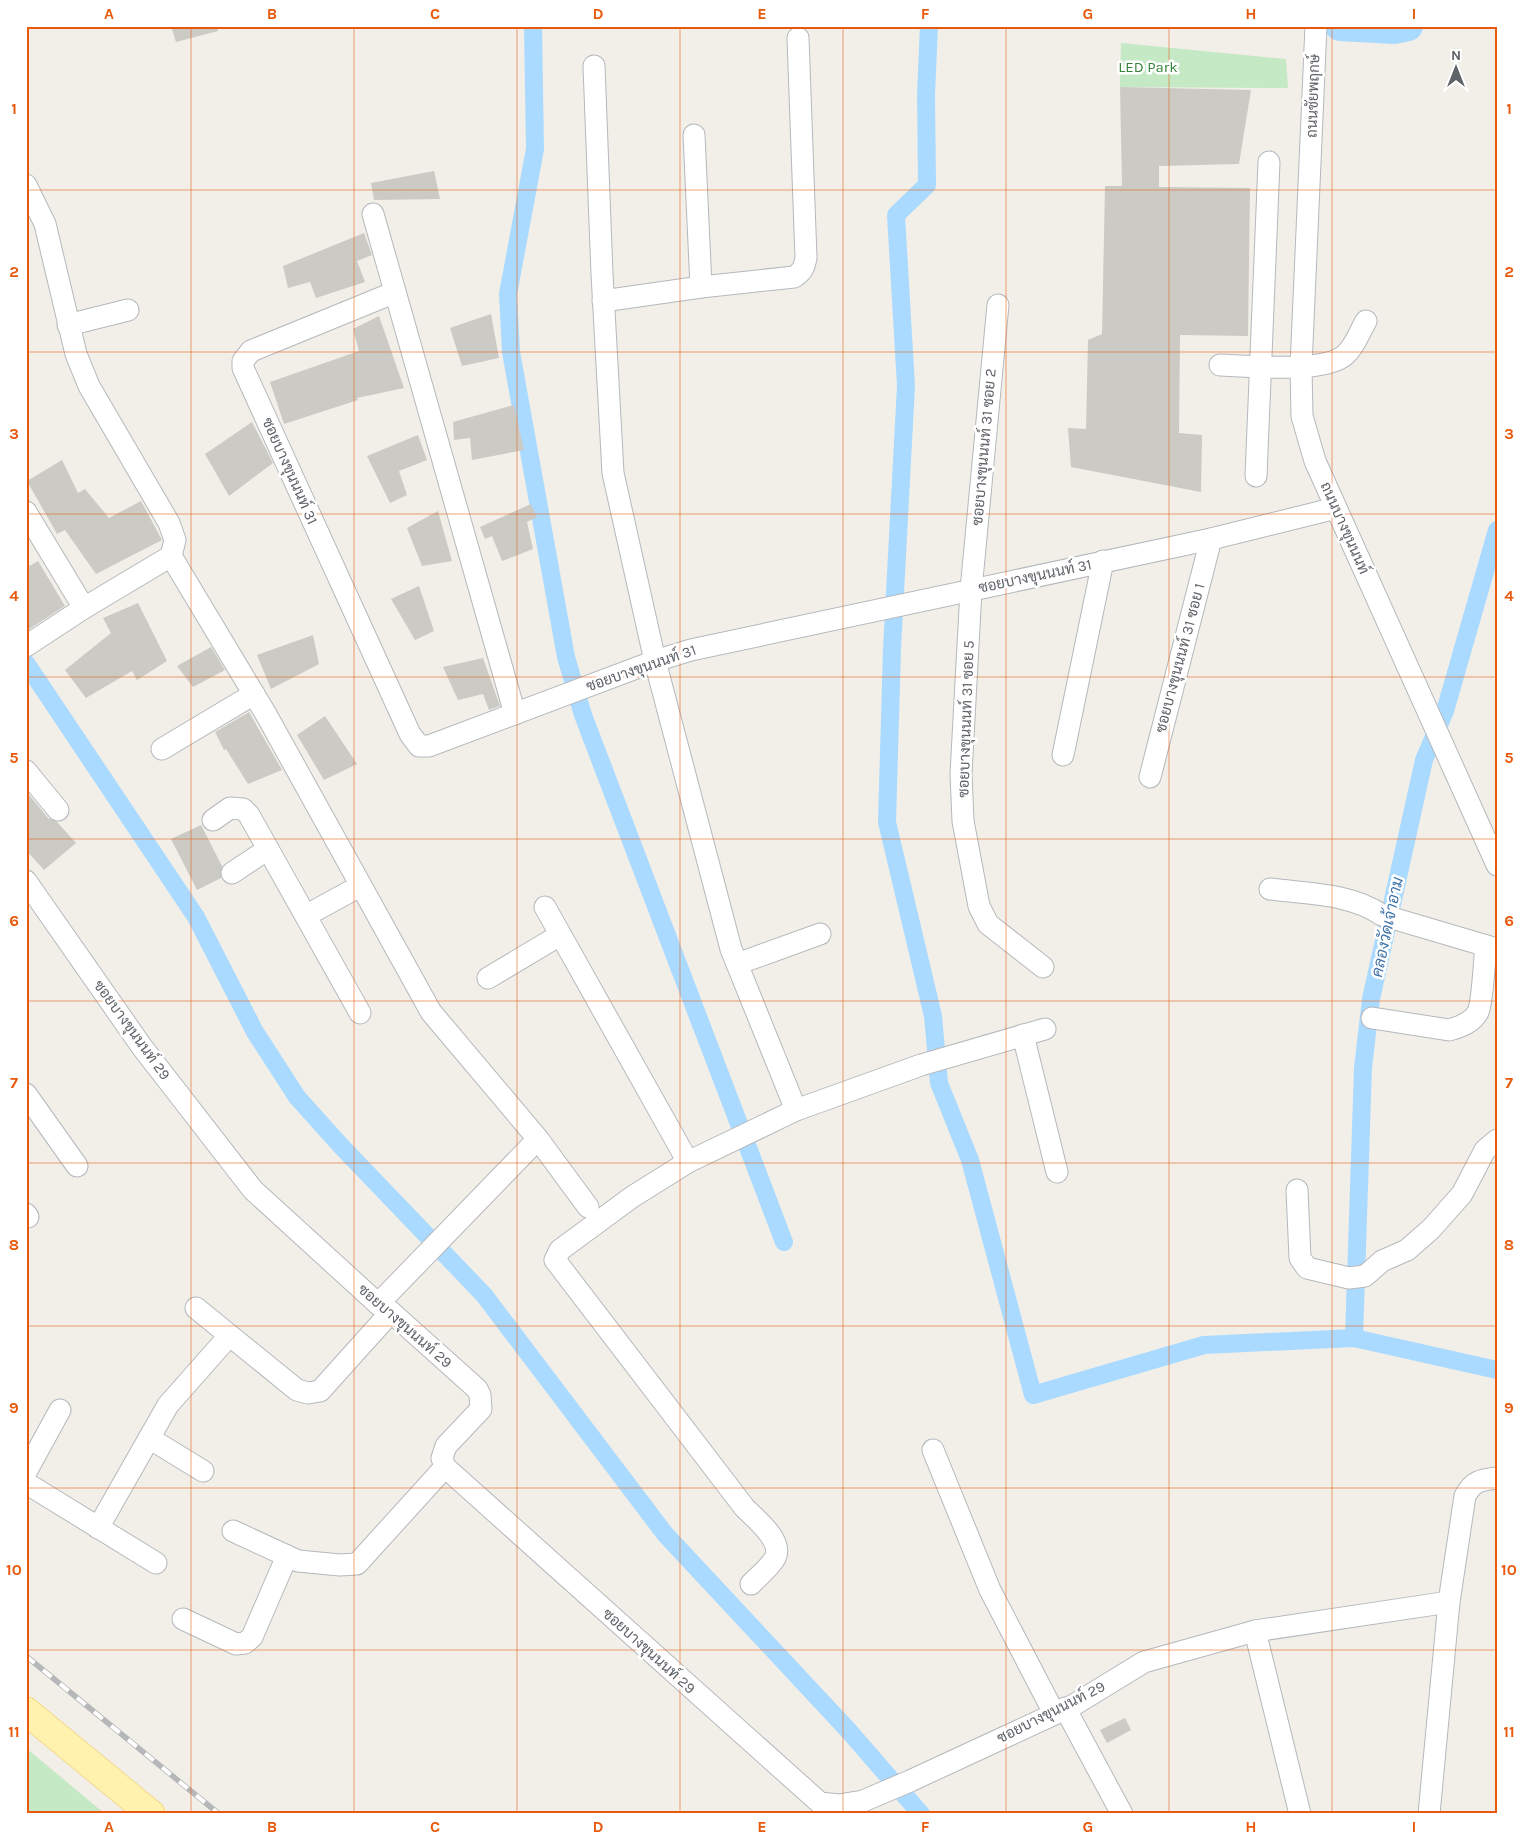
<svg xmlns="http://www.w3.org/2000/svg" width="1523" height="1840" font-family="Karla,Sarabun,sans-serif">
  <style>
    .green { fill: #c5e8c5 }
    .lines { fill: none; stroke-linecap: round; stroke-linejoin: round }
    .canal { stroke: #aadaff; stroke-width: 18 }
    .river { stroke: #aadaff; stroke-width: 30 }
    .building { fill: #cccac5 }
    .minor-casing { stroke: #b5b8bc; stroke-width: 23 }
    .major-casing { stroke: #f2c960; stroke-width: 29 }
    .minor { stroke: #fff; stroke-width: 21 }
    .major { stroke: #fff2af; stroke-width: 28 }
    .rail-casing { stroke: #b6b7b8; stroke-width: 5.5 }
    .rail { stroke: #fff; stroke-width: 4; stroke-dasharray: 11; stroke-linecap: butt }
    .grid { fill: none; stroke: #e8590c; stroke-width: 1; stroke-opacity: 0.55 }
    .labels { text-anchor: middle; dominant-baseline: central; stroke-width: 5; stroke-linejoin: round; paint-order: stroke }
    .park-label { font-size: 15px; fill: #348238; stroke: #fff }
    .street-label { font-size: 15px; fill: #5f6368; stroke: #fff }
    .water-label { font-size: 16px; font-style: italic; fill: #4174aa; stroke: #fff }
    .neatline { fill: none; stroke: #e8590c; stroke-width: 2 }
    .grid-label { font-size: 16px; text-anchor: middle; font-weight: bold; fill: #e8590c }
  </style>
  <rect width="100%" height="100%" fill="#f1efe8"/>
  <g class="green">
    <polygon points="1121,43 1286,59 1288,88 1120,87"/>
    <polygon points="26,1748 105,1814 26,1814"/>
  </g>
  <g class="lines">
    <g class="canal">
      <polyline points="533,26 535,149 508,294 511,352 566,657 583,715 784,1242"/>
      <polyline points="929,26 926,95 927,185 896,215 906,386 892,649 887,822 933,1016 939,1083 970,1160 1033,1395 1204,1345 1354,1338 1497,1370"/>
      <polyline points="26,663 196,917 255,1032 297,1097 341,1146 484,1295 665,1534 848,1730 921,1814"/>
      <polyline points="1354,1338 1363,1068 1371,999 1424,760 1445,711 1497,530"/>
    </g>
    <polyline class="river" points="1340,26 1394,29 1408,26"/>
  </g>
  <g class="building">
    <polygon points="171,26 217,26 218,31 176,42"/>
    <polygon points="1120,87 1251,90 1239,164 1159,166 1159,187 1250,188 1248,336 1180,335 1179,433 1202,435 1201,492 1071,467 1068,428 1086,429 1088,340 1102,334 1105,186 1122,186"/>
    <polygon points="434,171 440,199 374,200 371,183"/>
    <polygon points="364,233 372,255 357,261 365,282 316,298 310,282 288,288 283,266"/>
    <polygon points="491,314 499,358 462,366 450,328"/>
    <polygon points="379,316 404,388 357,398 358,400 284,424 270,382 359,351 353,329"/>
    <polygon points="514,405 524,450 472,460 470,438 454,440 453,422"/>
    <polygon points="252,422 273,463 229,496 205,454"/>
    <polygon points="418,435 427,460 399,471 407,495 390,503 367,456"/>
    <polygon points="62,460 78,493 85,489 109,518 141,501 162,540 96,574 65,530 57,534 27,481"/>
    <polygon points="531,504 537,517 527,522 533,549 502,561 492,536 485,539 480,527"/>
    <polygon points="438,511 452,561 422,566 407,528"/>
    <polygon points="38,561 65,606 26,631 26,568"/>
    <polygon points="419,586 434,631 415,640 391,599"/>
    <polygon points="138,603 167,661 137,680 132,671 86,698 65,670 111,633 103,618"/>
    <polygon points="313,635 319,664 271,689 257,655"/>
    <polygon points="211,647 225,670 193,687 177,666"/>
    <polygon points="483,658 500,706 489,710 483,694 458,700 443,667"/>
    <polygon points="249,712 282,770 248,784 226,749 224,750 215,732"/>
    <polygon points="325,716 357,764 324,780 297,735"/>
    <polygon points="26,791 48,818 57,822 76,843 44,870 26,850"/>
    <polygon points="201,825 222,866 221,878 197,890 171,839"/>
    <polygon points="1125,1718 1131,1730 1107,1743 1100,1730"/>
  </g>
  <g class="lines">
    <defs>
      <g id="minor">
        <polyline points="1316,26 1301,367 1302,416 1315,461 1497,865"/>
        <polyline points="594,66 602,274 613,473 655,661 731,949 796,1110"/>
        <polyline points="694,135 701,287"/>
        <polyline points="26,185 45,224 76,354 89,386 169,523 175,540 171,556 84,608 26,646"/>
        <polyline points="373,214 515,714"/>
        <polyline points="393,293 251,351 243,361 243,368 410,734 419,746 429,746 655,661 691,650 1211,539 1336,508"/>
        <path d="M603 301 701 287 794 277C802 272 804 268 806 258L798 38"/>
        <polyline points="998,305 971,590 961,774 963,821 979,906 988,924 1043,967"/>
        <polyline points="68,325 128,310"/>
        <path d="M1220 365C1248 366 1326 374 1346 354 1355 346 1360 331 1366 321"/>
        <polyline points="1256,476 1269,162"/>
        <polyline points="26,512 84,608"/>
        <polyline points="171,556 267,716 431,1012 538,1139 588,1207"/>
        <polyline points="162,749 254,694"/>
        <polyline points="1063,755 1103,561"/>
        <polyline points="26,771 58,810"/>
        <polyline points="1150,777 1211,539"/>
        <polyline points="213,820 230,808 243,809 249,815 360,1013"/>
        <polyline points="232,873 268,849"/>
        <path d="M26 881 142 1047 253 1190 378 1304 391 1312 477 1389 480 1395 481 1409 446 1446 442 1458 445 1467 820 1803 839 1805 863 1801 910 1781 1072 1706 1144 1662 1255 1631 1449 1602 1465 1496C1473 1481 1480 1480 1497 1478"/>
        <path d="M1270 889C1308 894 1350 893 1382 915L1497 949"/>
        <polyline points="545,907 688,1162"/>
        <polyline points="307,915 360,886"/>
        <polyline points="737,964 820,934"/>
        <polyline points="488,978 560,935"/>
        <path d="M1372 1018 1449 1030C1460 1027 1472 1023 1478 1012 1483 1001 1484 961 1486 946"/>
        <polyline points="1023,1035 1057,1172"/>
        <polyline points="26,1094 77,1166"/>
        <polyline points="1297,1190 1300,1258 1307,1268 1349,1278 1365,1276 1382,1261 1407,1250 1431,1229 1462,1194 1485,1150 1497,1140"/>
        <polyline points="26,1214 28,1217"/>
        <polyline points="378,1304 538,1139"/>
        <polyline points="196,1308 297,1390 308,1393 320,1391 391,1312"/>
        <polyline points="149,1438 203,1471"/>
        <polyline points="933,1450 990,1590 1054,1713"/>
        <polyline points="26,1472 60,1410"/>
        <polyline points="26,1483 156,1563"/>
        <polyline points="98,1528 168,1405 229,1336"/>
        <polyline points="233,1531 298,1561 340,1565 357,1564 445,1467"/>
        <path d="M751 1584C759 1576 770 1567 775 1558 784 1540 754 1518 744 1507L555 1260 560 1250 632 1197 688 1162 796 1110 921 1065 1045 1029"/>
        <polyline points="183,1619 236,1644 245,1643 252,1637 287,1556"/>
        <polyline points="1255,1631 1300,1814"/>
        <polyline points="1065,1708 1122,1814"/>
        <polyline points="1429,1814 1449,1602"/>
      </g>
      <polyline id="major" points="26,1711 151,1814"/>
    </defs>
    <use href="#minor" class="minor-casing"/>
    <use href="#major" class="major-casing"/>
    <use href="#minor" class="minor"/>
    <use href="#major" class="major"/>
    <defs>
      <polyline id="rail" points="26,1656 219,1814"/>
    </defs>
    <use href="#rail" class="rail-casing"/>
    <use href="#rail" class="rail"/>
  </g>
  <path class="grid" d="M191 26V1814M354 26V1814M517 26V1814M680 26V1814M843 26V1814M1006 26V1814M1169 26V1814M1332 26V1814M26 190H1497M26 352H1497M26 514H1497M26 677H1497M26 839H1497M26 1001H1497M26 1163H1497M26 1326H1497M26 1488H1497M26 1650H1497"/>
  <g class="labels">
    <g class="park-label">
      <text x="1148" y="67">LED Park</text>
    </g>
    <g class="street-label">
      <text transform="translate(1313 96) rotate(-88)">ถนนชัยพฤกษ์</text>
      <text transform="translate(984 447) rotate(-85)">ซอยบางขุนนนท์ 31 ซอย 2</text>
      <text transform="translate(290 471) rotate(66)">ซอยบางขุนนนท์ 31</text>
      <text transform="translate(1345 528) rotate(66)">ถนนบางขุนนนท์</text>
      <text transform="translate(1035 576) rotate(-12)">ซอยบางขุนนนท์ 31</text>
      <text transform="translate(1180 658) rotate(-75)">ซอยบางขุนนนท์ 31 ซอย 1</text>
      <text transform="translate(641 668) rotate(-19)">ซอยบางขุนนนท์ 31</text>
      <text transform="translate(966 719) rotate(-88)">ซอยบางขุนนนท์ 31 ซอย 5</text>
      <text transform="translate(132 1030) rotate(54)">ซอยบางขุนนนท์ 29</text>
      <text transform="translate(405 1326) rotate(41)">ซอยบางขุนนนท์ 29</text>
      <text transform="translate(649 1651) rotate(42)">ซอยบางขุนนนท์ 29</text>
      <text transform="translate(1051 1712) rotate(-27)">ซอยบางขุนนนท์ 29</text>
    </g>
    <g class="water-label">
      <text transform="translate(1387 927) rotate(-78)">คลองวัดเจ้าอาม</text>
    </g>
  </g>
  <rect width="1523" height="1840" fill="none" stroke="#ffffff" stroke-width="55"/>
  <g transform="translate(1456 68)" stroke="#ffffff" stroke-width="4" paint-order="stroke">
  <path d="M0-4L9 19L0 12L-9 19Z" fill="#5f6368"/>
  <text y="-8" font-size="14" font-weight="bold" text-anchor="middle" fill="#5f6368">N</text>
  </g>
  <rect x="28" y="28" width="1468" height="1784" class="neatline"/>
  <g class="grid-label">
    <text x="109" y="19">A</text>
    <text x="272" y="19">B</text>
    <text x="435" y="19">C</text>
    <text x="598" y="19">D</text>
    <text x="762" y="19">E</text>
    <text x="925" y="19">F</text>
    <text x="1088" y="19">G</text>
    <text x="1251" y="19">H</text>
    <text x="1414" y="19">I</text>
    <text x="14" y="114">1</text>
    <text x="1509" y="114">1</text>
    <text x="14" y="277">2</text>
    <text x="1509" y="277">2</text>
    <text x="14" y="439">3</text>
    <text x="1509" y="439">3</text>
    <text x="14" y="601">4</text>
    <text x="1509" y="601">4</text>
    <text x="14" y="763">5</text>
    <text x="1509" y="763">5</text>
    <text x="14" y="926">6</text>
    <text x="1509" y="926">6</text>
    <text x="14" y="1088">7</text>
    <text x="1509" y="1088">7</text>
    <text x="14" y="1250">8</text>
    <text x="1509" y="1250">8</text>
    <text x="14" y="1413">9</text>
    <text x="1509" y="1413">9</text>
    <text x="14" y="1575">10</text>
    <text x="1509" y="1575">10</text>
    <text x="14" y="1737">11</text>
    <text x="1509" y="1737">11</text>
    <text x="109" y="1832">A</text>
    <text x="272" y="1832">B</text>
    <text x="435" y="1832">C</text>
    <text x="598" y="1832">D</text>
    <text x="762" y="1832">E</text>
    <text x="925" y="1832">F</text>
    <text x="1088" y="1832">G</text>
    <text x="1251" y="1832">H</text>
    <text x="1414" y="1832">I</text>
  </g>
</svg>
